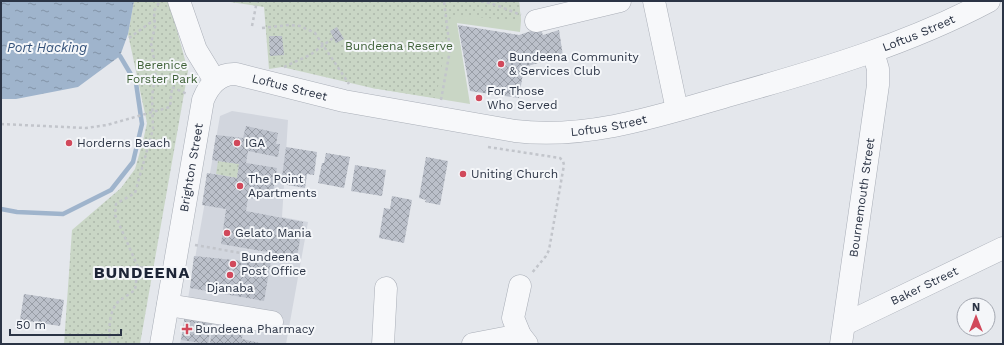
<svg xmlns="http://www.w3.org/2000/svg" width="1004" height="345" font-family="'Work Sans',sans-serif">
  <style>
    .built { fill: #d2d6de }
    .grass { fill: #c9d6c5 }
    .park { fill: url(#park-dots) }
    .water { fill: url(#water-ripples) }
    .lines { fill: none; stroke-linecap: round; stroke-linejoin: round }
    .stream { stroke: #9fb4cc; stroke-width: 4.5 }
    .building { fill: url(#building-cross-hatch) }
    .minor-casing { stroke: #a9aeb7; stroke-width: 23 }
    .path { stroke: #c2c5cb; stroke-width: 2.5; stroke-dasharray: 3 3; stroke-linecap: butt }
    .minor { stroke: #f7f8fa; stroke-width: 22 }
    .poi-dot { fill: #d1495b; stroke: #f4f6f9; stroke-width: 1.5 }
    .labels { text-anchor: middle; dominant-baseline: central; stroke-width: 4; stroke-linejoin: round; paint-order: stroke }
    .street-label { font-size: 12px; fill: #2b3445; stroke: #f4f6f9 }
    .park-label { font-size: 12px; fill: #3f6138; stroke: #f4f6f9 }
    .poi-label { font-size: 12px; fill: #2b3445; stroke: #f4f6f9; text-anchor: start }
    .water-label { font-size: 13px; font-style: italic; fill: #34527a; stroke: #f4f6f9 }
    .district-label { font-size: 16px; font-weight: bold; letter-spacing: 1px; fill: #1d2536; stroke: #f4f6f9 }
  </style>
  <defs>
    <pattern id="park-dots" width="8" height="8" patternUnits="userSpaceOnUse"><rect width="8" height="8" fill="#c9d6c5"/><path d="M2 2h.1M6 6h.1" fill="none" stroke="#adb8ab" stroke-width="1.8" stroke-linecap="round"/></pattern>
    <pattern id="water-ripples" width="26" height="14" patternUnits="userSpaceOnUse"><rect width="26" height="14" fill="#9fb4cc"/><path d="M2 4q2-2 4 0t4 0M15 11q2-2 4 0t4 0" fill="none" stroke="#8293a7"/></pattern>
    <pattern id="building-cross-hatch" width="8" height="8" patternUnits="userSpaceOnUse"><rect width="8" height="8" fill="#bbc0ca"/><path d="M0 0l8 8M0 8l8-8" fill="none" stroke="#989da6"/></pattern>
  </defs>
  <rect width="100%" height="100%" fill="#e4e7ec"/>
  <polygon class="built" points="232,111 288,120 282,217 308,222 286,344 180,344 220,116"/>
  <polygon class="grass" points="376,1 519,1 521,21 520,32 457,23 470,104 372,88"/>
  <g class="park">
    <polygon points="134,1 169,1 188,71 140,344 64,344 72,230 121,188 135,169 143,141 147,123 128,34"/>
    <polygon points="223,1 519,1 521,21 451,15 436,98 372,88 282,67 269,69 264,7"/>
    <polygon points="218,161 239,164 237,178 216,174"/>
  </g>
  <polygon class="water" points="1,1 134,1 128,34 120,56 78,87 16,99 1,99"/>
  <g class="lines">
    <polyline class="stream" points="1,209 17,212 63,214 111,190 133,162 142,124 136,83 120,56"/>
  </g>
  <g class="building">
    <polygon points="458,25 519,35 540,28 543,35 559,30 563,56 524,67 519,98 470,91"/>
    <polygon points="337,27 344,39 336,43 330,31"/>
    <polygon points="269,36 282,36 284,55 270,56"/>
    <polygon points="246,126 278,133 276,144 280,144 278,157 248,151 246,163 277,168 272,197 256,194 255,199 248,198 246,211 303,222 297,257 221,244 226,209 202,205 207,173 237,178 239,164 212,160 216,135 243,138"/>
    <polygon points="286,147 317,152 314,175 307,174 305,188 281,184"/>
    <polygon points="326,153 350,157 344,188 318,183 322,163 324,163"/>
    <polygon points="426,157 448,161 440,205 425,202 426,200 419,198"/>
    <polygon points="355,165 386,170 382,196 351,191"/>
    <polygon points="392,196 412,200 404,243 379,238 384,208 390,209"/>
    <polygon points="194,256 253,262 254,258 271,261 264,301 190,288"/>
    <polygon points="24,294 64,300 60,326 20,320"/>
    <polygon points="185,316 212,321 208,344 181,340"/>
    <polygon points="212,328 243,333 242,339 264,344 210,344"/>
  </g>
  <g class="lines">
    <defs>
      <g id="minor">
        <polyline points="179,1 196,50 215,81"/>
        <polyline points="654,1 677,110"/>
        <polyline points="536,21 620,1"/>
        <polyline points="520,286 513,318 520,335 527,344"/>
        <polyline points="168,305 272,322"/>
        <path id="s1" d="M845 324 1003 248"/>
        <path id="s2" d="M161 344 203 100C209 85 219 73 236 74L344 101 515 131C588 140 662 115 731 95 820 70 908 44 989 1"/>
        <polyline points="383,344 386,288"/>
        <polyline points="473,344 520,335"/>
        <path id="s3" d="M841 344 878 85V69L873 52"/>
      </g>
    </defs>
    <use href="#minor" class="minor-casing"/>
    <g class="path">
      <polyline points="481,1 496,5 521,15"/>
      <polyline points="252,26 257,1"/>
      <polyline points="262,28 289,25 300,26 315,33 349,84"/>
      <polyline points="129,38 154,20"/>
      <polyline points="284,67 310,55 333,38"/>
      <polyline points="441,100 450,50 444,1"/>
      <polyline points="1,124 86,128 107,125 170,107 172,87 187,94"/>
      <polyline points="488,147 560,158 563,161 564,165 549,250 546,256 531,274"/>
      <polyline points="195,245 287,261"/>
      <polyline points="138,267 115,215 116,204 135,193 153,129 152,96 156,70 151,43 155,27 154,11 160,1"/>
      <path d="M110 344C109 331 108 311 119 301 124 297 130 294 135 290L138 267 156 270"/>
    </g>
    <use href="#minor" class="minor"/>
  </g>
  <g class="poi-dot">
    <circle cx="501" cy="64" r="4"/>
    <circle cx="479" cy="98" r="4"/>
    <circle cx="69" cy="143" r="4"/>
    <circle cx="237" cy="143" r="4"/>
    <circle cx="463" cy="174" r="4"/>
    <circle cx="240" cy="186" r="4"/>
    <circle cx="227" cy="233" r="4"/>
    <circle cx="233" cy="264" r="4"/>
    <circle cx="230" cy="275" r="4"/>
    <path d="M185 323h4v4h4v4h-4v4h-4v-4h-4v-4h4z"/>
  </g>
  <g class="labels">
    <g class="street-label">
      <text stroke="none"><textPath href="#s2" startOffset="996">Loftus Street</textPath></text>
      <text stroke="none"><textPath href="#s2" startOffset="348">Loftus Street</textPath></text>
      <text stroke="none"><textPath href="#s2" startOffset="672">Loftus Street</textPath></text>
      <text stroke="none"><textPath href="#s2" startOffset="179">Brighton Street</textPath></text>
      <text stroke="none"><textPath href="#s3" startOffset="148">Bournemouth Street</textPath></text>
      <text stroke="none"><textPath href="#s1" startOffset="88">Baker Street</textPath></text>
    </g>
    <g class="park-label">
      <text x="399" y="46">Bundeena Reserve</text>
      <text x="162" y="65">Berenice<tspan x="162" dy="14">Forster Park</tspan></text>
    </g>
    <g class="poi-label">
      <text x="509" y="57">Bundeena Community<tspan x="509" dy="14">&amp; Services Club</tspan></text>
      <text x="487" y="91">For Those<tspan x="487" dy="14">Who Served</tspan></text>
      <text x="77" y="143">Horderns Beach</text>
      <text x="245" y="143">IGA</text>
      <text x="471" y="174">Uniting Church</text>
      <text x="248" y="179">The Point<tspan x="248" dy="14">Apartments</tspan></text>
      <text x="235" y="233">Gelato Mania</text>
      <text x="241" y="257">Bundeena<tspan x="241" dy="14">Post Office</tspan></text>
      <text x="230" y="288" text-anchor="middle">Djanaba</text>
      <text x="195" y="329">Bundeena Pharmacy</text>
    </g>
    <g class="water-label">
      <text x="47" y="47">Port Hacking</text>
    </g>
    <g class="district-label">
      <text x="142" y="272">BUNDEENA</text>
    </g>
  </g>
  <rect width="1004" height="345" fill="none" stroke="#2b3445" stroke-width="4"/>
  <g transform="translate(976 317)"><circle r="19" fill="#f4f6f9" stroke="#a4a8b1"/>
  <path d="M0-3L7 15L0 10L-7 15Z" fill="#d1495b"/>
  <text y="-6" font-size="11" font-weight="bold" text-anchor="middle" fill="#2b3445">N</text>
  </g>
  <path d="M10 329v6h111v-6" fill="none" stroke="#2b3445" stroke-width="2"/>
  <text x="16" y="329" font-size="12" fill="#2b3445" stroke="#f4f6f9" stroke-width="3" paint-order="stroke">50 m</text>
</svg>
